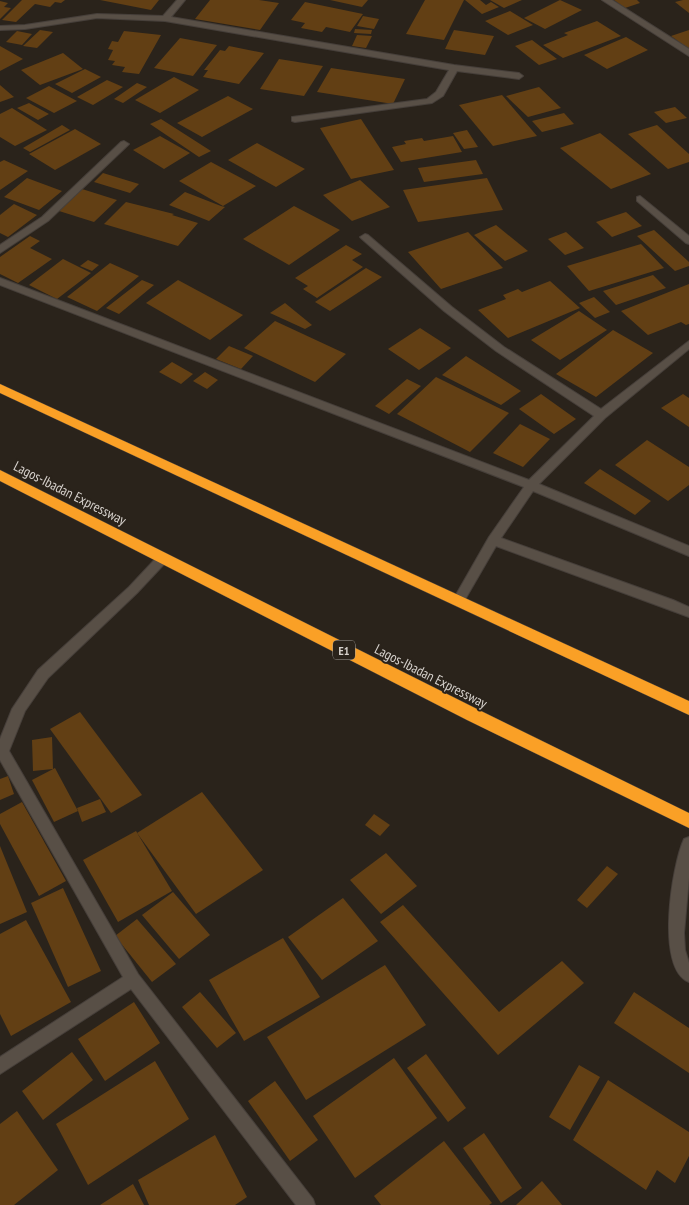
<svg xmlns="http://www.w3.org/2000/svg" width="689" height="1205" font-family="'PT Sans Narrow',sans-serif">
  <style>
    .building { fill: #623f14 }
    .lines { fill: none; stroke-linecap: round; stroke-linejoin: round }
    .minor-casing { stroke: #463f3a; stroke-width: 2 }
    .highway-casing { stroke: #463f3a; stroke-width: 1 }
    .minor { fill: #584f46; fill-rule: evenodd }
    .highway { fill: #faa026; fill-rule: evenodd }
    .labels { text-anchor: middle; dominant-baseline: central; stroke-width: 4; stroke-linejoin: round; paint-order: stroke }
    .shield { fill: #2a231b; stroke: #a39e98; stroke-width: 1 }
    .shield-label { font-size: 12px; font-weight: bold; fill: #d7d2cd }
    .street-label { font-size: 14px; fill: #d7d2cd; stroke: #2a231b }
  </style>
  <rect width="100%" height="100%" fill="#2a231b"/>
  <g class="building">
    <polygon points="22,0 65,0 61,3 55,2 50,7 35,4 16,22 2,20"/>
    <polygon points="100,0 159,0 151,10"/>
    <polygon points="210,0 259,0 279,3 260,30 195,19"/>
    <polygon points="330,0 368,0 362,7"/>
    <polygon points="425,0 464,0 444,40 406,34"/>
    <polygon points="465,0 480,0 486,5 491,2 499,7 482,14"/>
    <polygon points="490,0 522,0 504,8"/>
    <polygon points="560,0 582,10 545,29 524,18"/>
    <polygon points="614,0 637,0 640,3 625,8"/>
    <polygon points="683,0 689,0 689,13 675,2"/>
    <polygon points="0,1 8,3 4,7 11,8 0,19"/>
    <polygon points="305,2 363,14 350,32 326,27 322,32 301,28 305,23 291,20"/>
    <polygon points="510,11 533,25 508,35 485,21"/>
    <polygon points="363,16 379,19 374,29 357,26"/>
    <polygon points="597,21 621,36 563,58 543,45 568,35 564,33"/>
    <polygon points="355,29 372,30 371,34 354,33"/>
    <polygon points="40,30 53,32 37,48 23,46"/>
    <polygon points="454,30 494,36 485,55 445,49"/>
    <polygon points="689,30 689,49 671,36"/>
    <polygon points="17,31 32,34 22,45 6,42"/>
    <polygon points="124,31 161,35 139,74 122,72 125,67 112,65 115,61 108,60 113,50 108,49 112,41 118,42"/>
    <polygon points="357,35 372,36 366,48 352,46"/>
    <polygon points="626,37 648,50 607,69 584,55"/>
    <polygon points="180,38 217,45 193,76 154,68"/>
    <polygon points="532,40 557,59 539,65 515,46"/>
    <polygon points="0,46 23,59 0,71"/>
    <polygon points="229,46 264,53 239,84 203,77 208,70 204,70 220,50 225,51"/>
    <polygon points="63,53 83,69 40,85 21,70"/>
    <polygon points="279,59 323,66 304,96 260,89"/>
    <polygon points="331,68 405,79 393,104 317,92"/>
    <polygon points="85,69 101,77 72,93 55,84"/>
    <polygon points="174,77 199,90 160,113 135,100"/>
    <polygon points="107,80 123,87 93,105 77,97"/>
    <polygon points="137,83 147,87 123,103 114,99"/>
    <polygon points="0,85 14,97 0,102"/>
    <polygon points="49,86 77,101 54,113 26,98"/>
    <polygon points="539,87 561,108 528,117 506,96"/>
    <polygon points="502,95 537,136 493,146 459,105"/>
    <polygon points="228,96 253,109 202,137 177,123"/>
    <polygon points="29,103 49,114 38,120 17,108"/>
    <polygon points="675,107 687,118 666,123 654,112"/>
    <polygon points="12,108 47,130 15,146 0,137 0,114"/>
    <polygon points="564,113 574,124 542,132 532,121"/>
    <polygon points="161,119 211,151 199,157 150,124"/>
    <polygon points="361,119 394,170 351,179 320,128"/>
    <polygon points="62,125 70,130 30,152 23,148"/>
    <polygon points="657,125 689,154 689,162 668,169 628,134"/>
    <polygon points="75,129 101,144 55,170 29,154"/>
    <polygon points="467,130 478,147 464,149 453,133"/>
    <polygon points="600,133 651,174 611,189 560,148"/>
    <polygon points="160,136 190,153 164,169 133,150"/>
    <polygon points="453,136 462,152 401,162 392,147 406,144 404,141 422,138 424,141"/>
    <polygon points="257,143 305,169 276,187 228,160"/>
    <polygon points="4,160 28,171 0,190 0,162"/>
    <polygon points="476,160 483,174 424,182 418,168"/>
    <polygon points="211,162 256,186 223,206 179,181"/>
    <polygon points="103,173 139,184 130,193 94,182"/>
    <polygon points="27,178 62,191 39,210 4,197"/>
    <polygon points="487,178 503,210 418,222 403,190"/>
    <polygon points="360,180 390,207 352,221 323,195"/>
    <polygon points="82,189 117,200 94,222 59,211"/>
    <polygon points="185,192 221,206 225,207 209,221 169,205"/>
    <polygon points="126,202 174,214 172,215 198,223 178,246 104,224"/>
    <polygon points="14,204 37,215 8,237 0,233 0,215"/>
    <polygon points="294,206 340,230 289,265 243,239"/>
    <polygon points="626,212 642,226 612,237 596,222"/>
    <polygon points="496,225 528,251 505,261 474,235"/>
    <polygon points="654,230 689,262 689,266 675,271 637,236"/>
    <polygon points="468,232 503,268 441,289 408,252"/>
    <polygon points="566,232 584,248 565,255 548,239"/>
    <polygon points="30,236 40,241 30,248 52,259 18,283 0,274 0,257"/>
    <polygon points="641,244 664,268 589,291 567,266"/>
    <polygon points="346,245 362,254 352,260 363,267 317,298 303,289 308,286 295,278"/>
    <polygon points="63,259 91,273 57,299 29,285"/>
    <polygon points="88,260 99,265 92,271 80,266"/>
    <polygon points="110,263 139,276 97,311 67,297"/>
    <polygon points="366,268 382,277 330,311 315,302"/>
    <polygon points="653,275 666,288 616,305 603,291"/>
    <polygon points="142,280 154,285 119,314 106,308"/>
    <polygon points="178,280 243,315 210,340 146,303"/>
    <polygon points="550,281 580,308 508,338 478,310 506,299 503,295 518,289 522,292"/>
    <polygon points="689,284 689,324 686,325 681,322 648,335 621,311"/>
    <polygon points="594,297 610,312 595,318 579,303"/>
    <polygon points="285,303 312,325 305,329 270,313"/>
    <polygon points="579,311 607,330 560,360 531,340"/>
    <polygon points="275,321 346,354 315,382 244,348"/>
    <polygon points="420,328 451,348 419,370 388,349"/>
    <polygon points="613,330 653,353 596,397 556,374"/>
    <polygon points="229,346 253,356 241,369 216,359"/>
    <polygon points="466,356 521,391 501,405 442,375"/>
    <polygon points="172,362 193,374 181,384 159,372"/>
    <polygon points="205,372 218,380 207,389 193,381"/>
    <polygon points="436,377 509,413 470,452 397,414"/>
    <polygon points="407,379 421,386 389,414 375,406"/>
    <polygon points="541,394 576,419 554,434 519,409"/>
    <polygon points="683,394 689,398 689,427 661,408"/>
    <polygon points="520,424 550,439 523,467 493,453"/>
    <polygon points="647,440 689,467 689,485 668,501 615,465"/>
    <polygon points="600,469 651,501 635,515 584,483"/>
    <polygon points="80,712 142,795 111,813 50,729"/>
    <polygon points="52,737 53,769 33,771 32,740"/>
    <polygon points="55,768 78,811 54,822 32,780"/>
    <polygon points="8,776 14,794 0,800 0,779"/>
    <polygon points="202,792 263,870 196,914 137,833"/>
    <polygon points="100,799 106,812 82,822 77,808"/>
    <polygon points="22,802 66,881 39,896 0,824 0,814"/>
    <polygon points="374,814 390,825 380,836 365,825"/>
    <polygon points="136,831 172,891 118,922 83,860"/>
    <polygon points="0,846 27,912 0,924"/>
    <polygon points="386,853 417,886 381,914 350,880"/>
    <polygon points="607,866 618,874 587,908 577,900"/>
    <polygon points="63,888 101,971 68,987 31,903"/>
    <polygon points="173,892 210,935 179,959 142,915"/>
    <polygon points="343,898 378,941 322,980 288,937"/>
    <polygon points="403,905 499,1012 562,961 584,983 498,1055 380,922"/>
    <polygon points="137,919 176,964 152,982 115,936"/>
    <polygon points="26,920 71,1002 11,1036 0,1014 0,934"/>
    <polygon points="283,938 320,997 244,1041 209,980"/>
    <polygon points="385,965 426,1025 306,1100 267,1037"/>
    <polygon points="200,992 236,1033 217,1048 182,1007"/>
    <polygon points="634,992 689,1028 689,1073 614,1023"/>
    <polygon points="134,1002 160,1043 105,1081 78,1039"/>
    <polygon points="72,1052 93,1080 43,1120 22,1091"/>
    <polygon points="426,1054 466,1108 448,1122 407,1068"/>
    <polygon points="394,1058 437,1118 355,1178 313,1116"/>
    <polygon points="155,1061 189,1119 88,1185 56,1124"/>
    <polygon points="579,1065 600,1077 570,1130 549,1117"/>
    <polygon points="608,1080 689,1132 689,1156 675,1183 657,1170 646,1190 573,1140"/>
    <polygon points="275,1081 318,1140 290,1161 248,1101"/>
    <polygon points="17,1111 58,1170 14,1205 0,1205 0,1124"/>
    <polygon points="484,1133 522,1188 501,1203 463,1148"/>
    <polygon points="215,1135 247,1197 235,1205 149,1205 138,1180"/>
    <polygon points="444,1141 492,1203 489,1205 381,1205 374,1196"/>
    <polygon points="542,1181 562,1205 516,1205"/>
    <polygon points="133,1184 144,1205 100,1205"/>
  </g>
  <g class="lines">
    <defs>
      <g id="minor">
        <polygon points="177,0 185,0 171,17 454,65 519,73 523,76 519,79 457,71 443,96 432,103 295,122 292,121 292,117 427,99 436,92 449,70 165,21 97,18 25,29 0,30 0,26 25,25 97,14 163,16"/>
        <polygon points="602,0 612,0 689,49 689,56"/>
        <polygon points="124,141 129,144 127,146 48,221 0,253 0,245 42,217 121,142"/>
        <polygon points="640,196 689,236 689,244 686,243 637,201 637,197"/>
        <polygon points="365,234 368,235 452,307 504,347 601,409 689,341 689,349 605,418 539,484 689,546 689,556 533,491 501,538 673,600 689,607 689,617 496,546 463,603 455,603 453,600 489,537 524,487 0,285 0,278 529,480 594,416 496,351 444,311 362,239 360,237"/>
        <polygon points="163,553 167,555 169,558 167,561 137,593 48,678 25,711 9,751 138,974 313,1199 315,1205 296,1205 131,989 0,1074 0,1057 123,977 0,760 0,739 12,709 38,670 129,587 159,555"/>
        <path d="M689 837V878L684 933 685 950 689 963V982C655 969 672 865 684 839Z"/>
      </g>
      <g id="highway">
        <polygon points="0,384 689,701 689,715 0,393"/>
        <polygon points="0,470 479,710 689,813 689,828 467,720 0,481"/>
      </g>
    </defs>
    <use href="#minor" class="minor-casing"/>
    <use href="#highway" class="highway-casing"/>
    <use href="#minor" class="minor"/>
    <use href="#highway" class="highway"/>
  </g>
  <g class="labels">
    <rect class="shield" x="333" y="640.5" width="22" height="19" rx="4"/>
    <g class="shield-label">
      <text x="344" y="650">E1</text>
    </g>
    <g class="street-label">
      <text transform="translate(70 493) rotate(27)">Lagos-Ibadan Expressway</text>
      <text transform="translate(431 676) rotate(27)">Lagos-Ibadan Expressway</text>
    </g>
  </g>
</svg>
